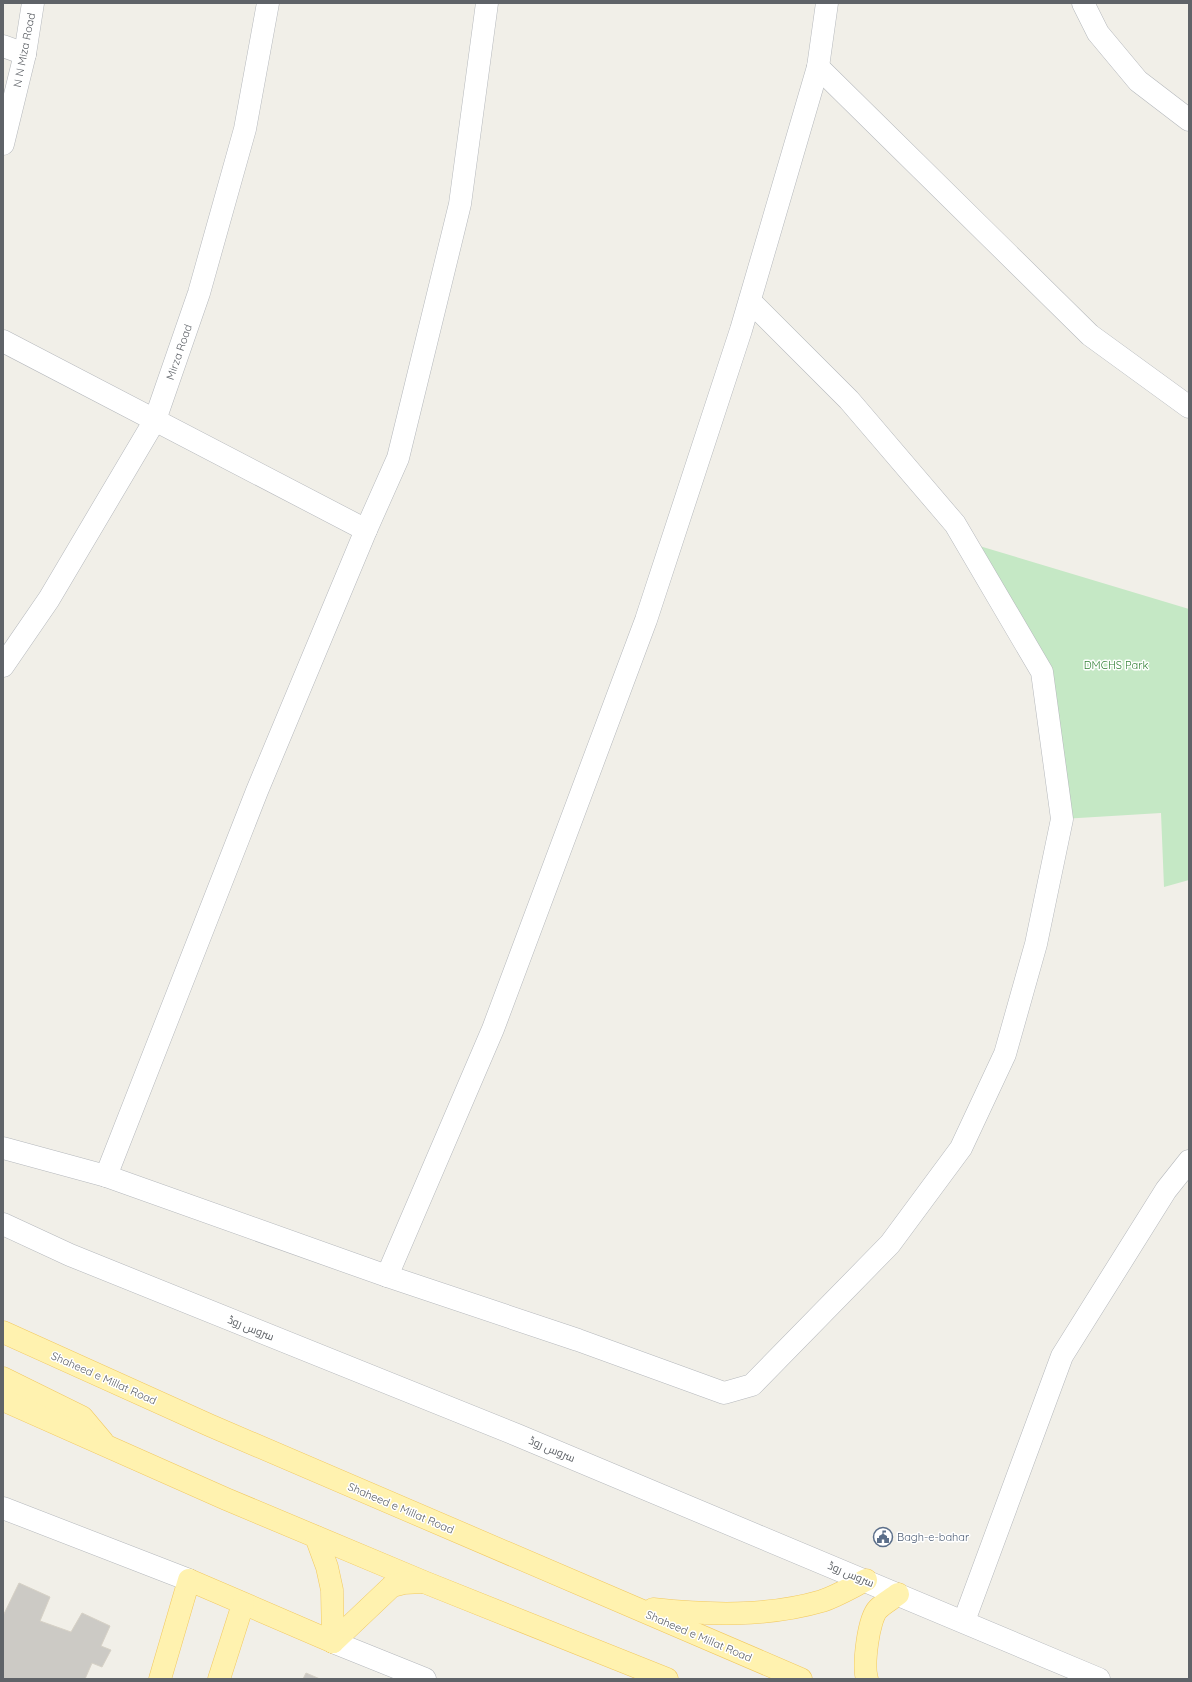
<svg xmlns="http://www.w3.org/2000/svg" width="1192" height="1682" font-family="Quicksand,Cairo,sans-serif">
  <style>
    .green { fill: #c5e8c5 }
    .building { fill: #cccac5; stroke: #d6d1c6 }
    .lines { fill: none; stroke-linecap: round; stroke-linejoin: round }
    .minor-casing { stroke: #b5b8bc; stroke-width: 23 }
    .major-casing { stroke: #f2c960; stroke-width: 23 }
    .minor { stroke: #fff; stroke-width: 22 }
    .major { stroke: #fff2af; stroke-width: 22 }
    .labels { text-anchor: middle; dominant-baseline: central; stroke-width: 3; stroke-linejoin: round; paint-order: stroke }
    .street-label { font-size: 11px; fill: #5f6368; stroke: #fff }
    .park-label { font-size: 11px; fill: #348238; stroke: #fff }
    .service-label { font-size: 11px; fill: #4e5e75; stroke: #fff; text-anchor: start }
  </style>
  <rect width="100%" height="100%" fill="#f1efe8"/>
  <polygon class="green" points="966,542 1189,609 1189,880 1164,887 1161,813 1062,819 1042,672"/>
  <g class="building">
    <polygon points="19,1583 50,1597 40,1621 71,1632 82,1613 110,1626 101,1646 111,1650 102,1667 92,1663 85,1679 3,1679 3,1616"/>
    <polygon points="306,1673 320,1679 303,1679"/>
  </g>
  <g class="lines">
    <defs>
      <g id="minor">
        <polyline points="1083,3 1098,33 1138,81 1189,120"/>
        <polyline points="3,46 25,54"/>
        <polyline points="818,67 1090,335 1189,407"/>
        <polyline points="3,144 25,54 33,3"/>
        <polyline points="3,341 366,530"/>
        <polyline points="3,666 49,599 155,420 199,293 245,129 268,3"/>
        <polyline points="3,1148 106,1176 387,1276 578,1340 724,1393 752,1385 890,1244 961,1148 1005,1054 1036,944 1062,819 1042,672 955,524 849,400 750,301"/>
        <polyline points="106,1176 257,791 366,530 398,458 460,204 487,3"/>
        <polyline points="3,1224 70,1255 517,1435 1099,1679"/>
        <polyline points="387,1276 493,1029 646,620 741,330 818,67 827,3"/>
        <polyline points="3,1508 189,1580"/>
        <polyline points="964,1621 1062,1356 1166,1190 1189,1161"/>
        <polyline points="333,1642 425,1679"/>
      </g>
      <g id="major">
        <polyline points="3,1332 209,1425 801,1679"/>
        <polyline points="3,1378 82,1417 103,1442"/>
        <polyline points="3,1400 226,1499 424,1582 667,1679"/>
        <polyline points="316,1537 327,1567 332,1590 333,1642"/>
        <path d="M653 1609C709 1615 767 1617 822 1601 837 1596 852 1587 866 1580"/>
        <polyline points="333,1642 392,1586 404,1583 423,1582"/>
        <polyline points="160,1679 189,1580 333,1642"/>
        <polyline points="219,1679 243,1604"/>
        <path d="M867 1679C863 1666 868 1619 878 1609 884 1603 892 1599 898 1594"/>
      </g>
    </defs>
    <use href="#minor" class="minor-casing"/>
    <use href="#major" class="major-casing"/>
    <use href="#minor" class="minor"/>
    <use href="#major" class="major"/>
  </g>
  <defs>
    <symbol id="civic-ring" viewBox="-11 -11 22 22"><circle r="9.5" fill="#fff" stroke="#5c6f8a" stroke-width="1.5"/><path d="M-.6-6.5H3V-4.5H.6V-3L4-1V1h2V6H-6V1h2V-1L-.6-3ZM-1.2 2.5V6h2.4V2.5Z" fill="#5c6f8a"/></symbol>
  </defs>
  <g fill-rule="evenodd">
    <use href="#civic-ring" x="872" y="1526" width="22" height="22"/>
  </g>
  <g class="labels">
    <g class="street-label">
      <text transform="translate(24 50) rotate(-79)">N N Miza Road</text>
      <text transform="translate(179 352) rotate(-71)">Mirza Road</text>
      <text transform="translate(251 1328) rotate(22)">سروس روڈ</text>
      <text transform="translate(104 1378) rotate(24)">Shaheed e Millat Road</text>
      <text transform="translate(552 1449) rotate(23)">سروس روڈ</text>
      <text transform="translate(401 1508) rotate(23)">Shaheed e Millat Road</text>
      <text transform="translate(851 1574) rotate(23)">سروس روڈ</text>
      <text transform="translate(699 1636) rotate(23)">Shaheed e Millat Road</text>
    </g>
    <g class="park-label">
      <text x="1116" y="665">DMCHS Park</text>
    </g>
    <g class="service-label">
      <text x="897" y="1537">Bagh-e-bahar</text>
    </g>
  </g>
  <rect width="1192" height="1682" fill="none" stroke="#5f6368" stroke-width="8"/>
</svg>
